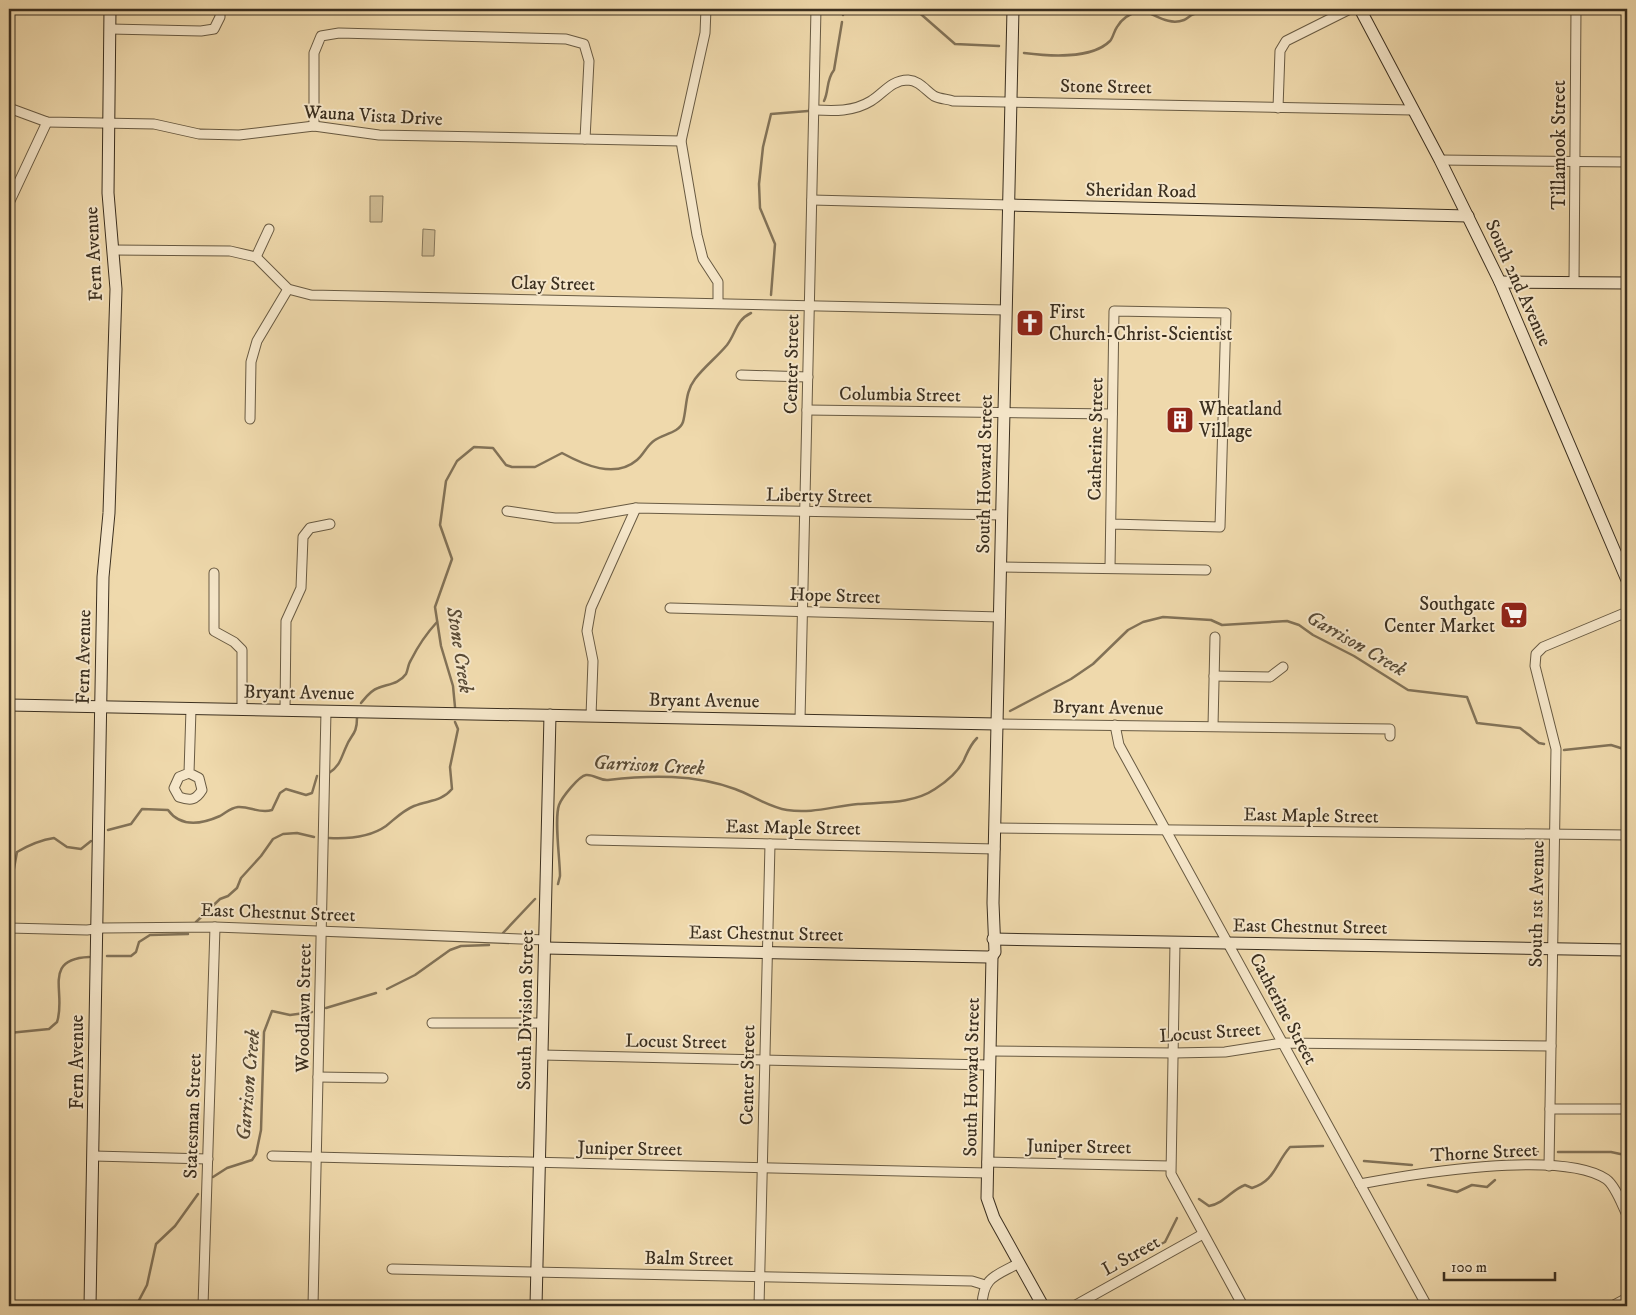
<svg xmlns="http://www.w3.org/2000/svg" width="1636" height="1315" font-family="'IM FELL DW Pica',serif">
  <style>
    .green { fill: #d0bc94; stroke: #86765a }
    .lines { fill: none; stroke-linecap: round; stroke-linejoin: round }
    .stream { stroke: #827257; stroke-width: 2.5 }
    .street-casing { stroke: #685a42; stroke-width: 11 }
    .secondary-casing { stroke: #3b2f1f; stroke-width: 13 }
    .street { stroke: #f5e6c9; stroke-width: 9 }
    .secondary { stroke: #f5e6c9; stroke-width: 11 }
    .labels { text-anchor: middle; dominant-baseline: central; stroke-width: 4; stroke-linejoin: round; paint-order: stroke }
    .street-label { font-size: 19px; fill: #3b2f1f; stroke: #f5e6c9 }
    .poi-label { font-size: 19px; fill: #3b2f1f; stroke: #f5e6c9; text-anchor: start }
    .water-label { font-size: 20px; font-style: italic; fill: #594b36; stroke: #f5e6c9 }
  </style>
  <rect width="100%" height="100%" fill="#efd9ac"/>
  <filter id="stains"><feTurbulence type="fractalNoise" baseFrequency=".004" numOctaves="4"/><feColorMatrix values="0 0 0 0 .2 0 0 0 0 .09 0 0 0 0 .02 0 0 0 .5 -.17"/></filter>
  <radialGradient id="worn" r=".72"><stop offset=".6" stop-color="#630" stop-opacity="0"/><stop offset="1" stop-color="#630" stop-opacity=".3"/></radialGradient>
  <g class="green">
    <polygon points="370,196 383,196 382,222 370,222"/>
    <polygon points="423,229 435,230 434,256 422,256"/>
  </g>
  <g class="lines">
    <g class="stream">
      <polyline points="915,9 955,44 999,46"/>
      <polyline points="843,15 843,9"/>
      <path d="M1024 53C1048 56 1091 60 1110 41 1113 38 1114 31 1117 27 1122 18 1131 13 1141 10 1155 14 1168 26 1184 20 1187 19 1190 15 1194 14 1201 12 1207 13 1214 9"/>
      <path d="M824 101C829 91 826 80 834 70L842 22"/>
      <polyline points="771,295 775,244 760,208 759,184 763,147 771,114 808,111"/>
      <path d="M361 703C366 697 371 690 378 688 388 684 399 684 406 674 408 670 408 664 411 660 418 646 426 634 437 622"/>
      <path d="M455 707 453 686 441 646 435 607 452 559 440 525 446 481 457 461 474 447 493 448 506 465 512 467H535L562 453C584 465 615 479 637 460 644 454 647 445 655 440 663 434 679 433 683 422 687 407 685 392 695 379 704 367 717 357 727 345 736 333 736 320 751 313"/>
      <polyline points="1010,711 1071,679 1093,664 1128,630 1143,622 1163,617 1211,620 1222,625 1287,621 1299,625 1313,635 1354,656 1408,690 1467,697 1477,723 1520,728 1539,743 1544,744"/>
      <polyline points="1564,750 1611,745 1627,750"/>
      <path d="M329 773C340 766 341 758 346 747 351 734 357 735 357 718"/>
      <path d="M108 830 131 824 142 809 168 810C181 828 202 824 220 816 227 812 230 808 238 807 250 806 259 814 272 810L280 793 286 789 306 795 312 793 317 776"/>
      <path d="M329 838C348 839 369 838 386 826 395 819 402 811 414 806 429 800 441 802 452 789L450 767 458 729 455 722"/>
      <path d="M558 884 560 876C560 859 554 819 559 805 562 797 579 776 586 775 594 774 600 781 608 780 650 775 694 774 735 789 752 795 768 807 787 810 812 814 834 806 858 804 883 802 913 804 935 789 946 782 958 772 964 760 968 751 970 745 977 738"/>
      <path d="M9 885 12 879 17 852C29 845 40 840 54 838L67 847 81 849 91 841"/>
      <polyline points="196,922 220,899 228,896 237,888 241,878 261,856 273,839 283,834 297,833 314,837"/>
      <polyline points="503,933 535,899"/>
      <polyline points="107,956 131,956 136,952 139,942 150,935 188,934"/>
      <polyline points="387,989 415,975 450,950 461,946 489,945"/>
      <polyline points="326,1008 376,993"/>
      <path d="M9 1033 49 1029 57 1022C67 994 41 959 89 957"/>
      <polyline points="1558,1152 1611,1152 1625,1155"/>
      <polyline points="1511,1157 1517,1154 1538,1152"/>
      <polyline points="1364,1161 1412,1165"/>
      <polyline points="213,1177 227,1168 252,1160 256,1154 261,1130 264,1032 272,1011 290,1015 312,1012"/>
      <polyline points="1428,1185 1457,1192 1472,1185 1487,1187 1495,1180"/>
      <path d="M1199 1199 1209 1206C1225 1203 1231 1190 1245 1185L1252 1188C1275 1181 1275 1164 1290 1147L1323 1146"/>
      <polyline points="1141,1254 1165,1242 1177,1218"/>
      <polyline points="136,1306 147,1285 156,1244 175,1226 198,1194"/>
      <polyline points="1119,1306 1120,1304"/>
    </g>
    <defs>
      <g id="street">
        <polyline points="706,9 705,33 681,141 697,235 703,259 718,282 718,303"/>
        <polyline points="110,29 201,31 214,29 220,17 220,9"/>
        <polyline points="9,108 47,122 154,124 199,134 239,135 314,126 379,135 681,141"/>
        <polyline points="1278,108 1280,51 1286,41 1350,9"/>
        <path d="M814 110C834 111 853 112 871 101 883 94 891 80 908 80 920 81 925 90 934 96 940 99 947 99 953 101L1412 110"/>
        <polyline points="314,126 314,53 321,36 339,33 566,39 584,44 589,61 585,139"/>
        <polyline points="1440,160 1627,162"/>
        <polyline points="812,200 1009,205"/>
        <polyline points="9,203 47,122"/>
        <polyline points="113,250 230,251 256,257 288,289 311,295 1006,310"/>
        <polyline points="256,257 269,229"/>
        <polyline points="1574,282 1576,9"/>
        <polyline points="741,375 808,377"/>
        <polyline points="807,410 1112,414"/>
        <polyline points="250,419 251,362 257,341 288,289"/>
        <polyline points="507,511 555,518 578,518 636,508 1002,515"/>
        <polyline points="1001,567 1206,570"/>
        <polyline points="1110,568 1114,311 1226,313 1220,527 1111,524"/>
        <polyline points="214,573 214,631 234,642 242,650 242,710"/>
        <polyline points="670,608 1000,617"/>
        <polyline points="1214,676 1270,677 1283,667"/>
        <polyline points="285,710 286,621 301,588 303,537 310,528 330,524"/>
        <polyline points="591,716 593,661 587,631 591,608 636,508"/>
        <polyline points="800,720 816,9"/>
        <polyline points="997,724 1390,729 1390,736"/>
        <polyline points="1115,725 1119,745 1427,1306"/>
        <polyline points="1213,726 1215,637"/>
        <path d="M189 773 199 778 202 790C196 800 191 801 179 797L174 788 179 777 189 773 191 709"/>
        <polyline points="995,828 1627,835"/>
        <polyline points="591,840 995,849"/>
        <polyline points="9,928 87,930 103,928 215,927 545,940"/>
        <polyline points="1175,943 1171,1174 1243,1306"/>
        <polyline points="432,1023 543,1023"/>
        <polyline points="990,1051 1173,1053 1225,1052 1282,1043 1551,1046"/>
        <polyline points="542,1055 989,1065"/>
        <polyline points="318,1077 383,1078"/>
        <polyline points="1550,1109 1627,1109"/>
        <polyline points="94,1156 208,1159"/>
        <polyline points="272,1156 987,1173"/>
        <polyline points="987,1162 1170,1166"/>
        <polyline points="1549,1166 1556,749 1535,666 1536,654 1543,647 1627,612"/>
        <path d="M1360 1184C1413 1174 1561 1149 1606 1179 1615 1185 1622 1205 1627 1215"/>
        <polyline points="392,1269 972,1281 985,1285"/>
        <polyline points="203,1306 215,927"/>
        <polyline points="313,1306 326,711"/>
        <polyline points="759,1306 770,844"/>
        <path d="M982 1306C983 1276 996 1276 1019 1263"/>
        <polyline points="1074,1306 1203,1234"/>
        <polyline points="1612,1306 1627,1298"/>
      </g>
      <g id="secondary">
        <polyline points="1360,9 1440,160 1500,282 1627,580"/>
        <polyline points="1009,205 1468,216"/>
        <polyline points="1500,282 1627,283"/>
        <polyline points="9,705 997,724"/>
        <polyline points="993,939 1627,950"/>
        <polyline points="545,948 988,957 992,956 995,952 993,903 1013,9"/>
        <polyline points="992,956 987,1198 994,1218 1043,1306"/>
        <polyline points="90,1306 103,577 109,513 116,289 108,193 110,9"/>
        <polyline points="536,1306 550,715"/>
      </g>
    </defs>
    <use href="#street" class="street-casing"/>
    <use href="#secondary" class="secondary-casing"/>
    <use href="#street" class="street"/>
    <use href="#secondary" class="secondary"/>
  </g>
  <defs>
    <symbol id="church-square" viewBox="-11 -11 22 22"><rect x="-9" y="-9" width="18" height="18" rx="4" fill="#8f2418" stroke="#f5e6c9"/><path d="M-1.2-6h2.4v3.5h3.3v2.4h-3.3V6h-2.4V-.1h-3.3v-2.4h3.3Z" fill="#fff"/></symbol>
    <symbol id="building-square" viewBox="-11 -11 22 22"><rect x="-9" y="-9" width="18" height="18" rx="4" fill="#8f2418" stroke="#f5e6c9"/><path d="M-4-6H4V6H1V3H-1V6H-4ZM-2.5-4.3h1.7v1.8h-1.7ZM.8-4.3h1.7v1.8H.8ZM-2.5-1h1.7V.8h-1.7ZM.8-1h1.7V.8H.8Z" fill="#fff"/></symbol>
    <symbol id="supermarket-square" viewBox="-11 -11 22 22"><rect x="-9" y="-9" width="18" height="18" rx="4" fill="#8f2418" stroke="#f5e6c9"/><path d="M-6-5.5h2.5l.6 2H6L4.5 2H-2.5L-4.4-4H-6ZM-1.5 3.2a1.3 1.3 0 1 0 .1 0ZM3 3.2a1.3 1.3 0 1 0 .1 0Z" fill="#fff"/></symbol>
  </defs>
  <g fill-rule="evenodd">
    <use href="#church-square" x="1014" y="307" width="32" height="32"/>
    <use href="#building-square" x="1164" y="404" width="32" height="32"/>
    <use href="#supermarket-square" x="1498" y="599" width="32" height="32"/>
  </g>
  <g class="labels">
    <g class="street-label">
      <text transform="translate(1106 87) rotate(1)">Stone Street</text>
      <text transform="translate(373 116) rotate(3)">Wauna Vista Drive</text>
      <text transform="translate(1559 145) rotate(-90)">Tillamook Street</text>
      <text transform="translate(1141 191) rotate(1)">Sheridan Road</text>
      <text transform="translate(94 254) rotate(-93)">Fern Avenue</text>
      <text transform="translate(1518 283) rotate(66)">South 2nd Avenue</text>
      <text transform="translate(553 284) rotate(1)">Clay Street</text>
      <text transform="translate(792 364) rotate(-89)">Center Street</text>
      <text transform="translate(900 395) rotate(1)">Columbia Street</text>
      <text transform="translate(1096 439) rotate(-89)">Catherine Street</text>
      <text transform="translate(985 474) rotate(-89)">South Howard Street</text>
      <text transform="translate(819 496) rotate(1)">Liberty Street</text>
      <text transform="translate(835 596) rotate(2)">Hope Street</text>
      <text transform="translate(84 657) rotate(-89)">Fern Avenue</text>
      <text transform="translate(299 693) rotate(1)">Bryant Avenue</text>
      <text transform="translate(704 701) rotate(1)">Bryant Avenue</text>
      <text transform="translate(1108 708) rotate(1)">Bryant Avenue</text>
      <text transform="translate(1311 816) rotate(1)">East Maple Street</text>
      <text transform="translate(793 828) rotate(1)">East Maple Street</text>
      <text transform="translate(1537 904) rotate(-89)">South 1st Avenue</text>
      <text transform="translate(278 913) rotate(2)">East Chestnut Street</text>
      <text transform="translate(1310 927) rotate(1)">East Chestnut Street</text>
      <text transform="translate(766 934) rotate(1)">East Chestnut Street</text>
      <text transform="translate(304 1008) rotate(-89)">Woodlawn Street</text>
      <text transform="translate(1283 1009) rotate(62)">Catherine Street</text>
      <text transform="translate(526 1010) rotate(-89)">South Division Street</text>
      <text transform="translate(1210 1033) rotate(-4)">Locust Street</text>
      <text transform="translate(676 1042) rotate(1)">Locust Street</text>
      <text transform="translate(77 1062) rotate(-90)">Fern Avenue</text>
      <text transform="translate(748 1075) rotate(-89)">Center Street</text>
      <text transform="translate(972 1077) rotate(-89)">South Howard Street</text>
      <text transform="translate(193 1116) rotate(-88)">Statesman Street</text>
      <text transform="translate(1079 1147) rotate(1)">Juniper Street</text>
      <text transform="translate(630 1149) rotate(1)">Juniper Street</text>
      <text transform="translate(1484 1153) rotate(-3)">Thorne Street</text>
      <text transform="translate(1131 1256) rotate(-29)">L Street</text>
      <text transform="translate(689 1259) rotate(1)">Balm Street</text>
    </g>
    <g class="poi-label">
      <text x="1049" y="312">First<tspan x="1049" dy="22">Church-Christ-Scientist</tspan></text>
      <text x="1199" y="409">Wheatland<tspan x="1199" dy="22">Village</tspan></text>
      <text x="1495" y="604" text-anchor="end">Southgate<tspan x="1495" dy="22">Center Market</tspan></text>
    </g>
    <g class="water-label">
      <text transform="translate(1356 644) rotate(30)">Garrison Creek</text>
      <text transform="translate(459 650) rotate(81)">Stone Creek</text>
      <text transform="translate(649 766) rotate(3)">Garrison Creek</text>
      <text transform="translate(249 1085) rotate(-85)">Garrison Creek</text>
    </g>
  </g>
  <rect width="1636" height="1315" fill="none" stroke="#efd9ac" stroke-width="30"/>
  <rect x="10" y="10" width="1616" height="1295" fill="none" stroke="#3b2f1f" stroke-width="2.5"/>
  <rect x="15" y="15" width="1606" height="1285" fill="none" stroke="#3b2f1f"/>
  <path d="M1444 1272v8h111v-8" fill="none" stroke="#3b2f1f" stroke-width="2.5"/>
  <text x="1451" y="1272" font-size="15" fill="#3b2f1f" stroke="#f5e6c9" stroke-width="4" paint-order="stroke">100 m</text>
  <rect width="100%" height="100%" filter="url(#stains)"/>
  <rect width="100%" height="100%" fill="url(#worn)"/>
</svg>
